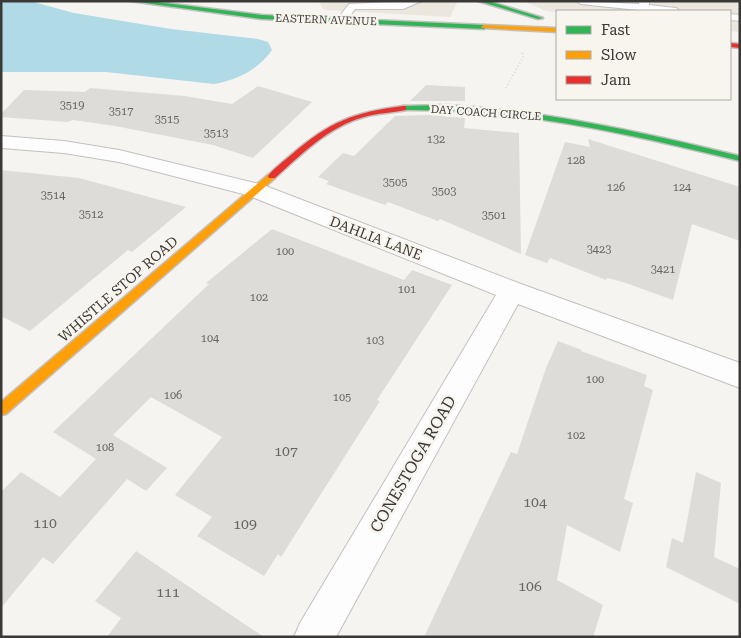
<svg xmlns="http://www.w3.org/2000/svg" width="741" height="638" font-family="'Roboto Serif',serif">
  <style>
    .built { fill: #ebe6de }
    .water { fill: #b0dae6 }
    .building { fill: #dddcd9 }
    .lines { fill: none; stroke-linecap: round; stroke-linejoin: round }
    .lane-casing { stroke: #c3c1bf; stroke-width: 2 }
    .street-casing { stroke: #c3c1bf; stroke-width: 2 }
    .fast-casing { stroke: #c3c1bf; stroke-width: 3 }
    .slow-casing { stroke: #c3c1bf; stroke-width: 3 }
    .jam-casing { stroke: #c3c1bf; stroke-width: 3 }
    .path { stroke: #d9d9d8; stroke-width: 2; stroke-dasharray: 1 2.5; stroke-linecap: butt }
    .lane { fill: #fefdfd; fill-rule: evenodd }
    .street { fill: #fefdfd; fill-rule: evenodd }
    .fast { fill: #30b455; fill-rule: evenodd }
    .slow { fill: #ff9f0a; fill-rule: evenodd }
    .jam { fill: #e5322d; fill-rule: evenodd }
    .labels { text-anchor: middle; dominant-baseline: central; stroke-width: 5; stroke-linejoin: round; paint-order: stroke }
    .far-street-label { font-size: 11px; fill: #3a3937; stroke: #f8f5ef }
    .number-label { font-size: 11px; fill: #656462 }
    .street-label { font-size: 14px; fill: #3a3937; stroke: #f8f5ef }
    .near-number-label { font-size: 14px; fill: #656462 }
    .near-street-label { font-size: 16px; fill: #3a3937; stroke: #f8f5ef }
  </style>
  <rect width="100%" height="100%" fill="#f6f4f1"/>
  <g class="built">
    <polygon points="318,1 455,1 457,3 450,17 324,10"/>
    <polygon points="523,1 740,1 740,32 730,31 730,11 557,12 546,11"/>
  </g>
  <path class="water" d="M1 1H30L74 13 171 29 258 39 268 42 272 50C258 70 237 80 214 84L106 72H1Z"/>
  <g class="building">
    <polygon points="426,85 465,87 465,101 410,101"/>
    <polygon points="258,86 312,102 253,158 213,145 115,126 73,120 67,122 1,117 1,114 24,90 85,92 90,88 185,96 232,104"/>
    <polygon points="429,115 465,118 464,128 519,133 521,254 440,219 438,221 388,202 385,205 326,184 329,181 318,177 343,153 354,156 395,116"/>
    <polygon points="588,139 740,187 740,241 692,224 673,300 623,282 607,278 606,280 550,258 547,263 525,255 565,142 590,147"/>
    <polygon points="1,170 79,178 186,207 132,252 128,250 30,331 1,316"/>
    <polygon points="272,229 404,280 412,270 452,285 377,400 380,401 281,557 278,554 264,576 197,536 212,517 175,495 222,437 151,397 113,435 167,468 146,491 127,479 53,564 43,557 1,608 1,492 21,472 60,497 96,459 53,432 209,284 206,283"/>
    <polygon points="558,341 582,350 581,351 647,375 644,386 653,390 624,499 633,503 620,552 567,525 557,580 603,605 593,637 424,637 511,452 517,454 546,368"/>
    <polygon points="696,472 721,483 714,557 740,569 740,604 666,567 672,538 683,543"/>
    <polygon points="136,551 264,637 107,637 121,618 95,601"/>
  </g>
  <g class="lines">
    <defs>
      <g id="lane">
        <polygon points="407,1 422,1 403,9 355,9 345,23 337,23 336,21 349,4"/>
        <polygon points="576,1 639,4 639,1 649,1 649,5 676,8 681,11 647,11 581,4"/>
        <polygon points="730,14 740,15 740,21 730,20"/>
      </g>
      <polygon id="street" points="1,136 64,141 119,150 263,185 521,284 740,363 740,388 518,304 336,637 294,637 300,623 496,295 247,195 119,162 64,153 1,148"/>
      <g id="fast">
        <polygon points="130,1 149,1 262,15 484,25 487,27 484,29 262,19"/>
        <polygon points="478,1 488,1 543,18 538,19"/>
        <path d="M446 105C546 111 642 132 740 156V161C625 133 522 109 403 110L399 108 403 106Z"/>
      </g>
      <g id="slow">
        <polygon points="484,25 557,28 557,32 482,28 481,27"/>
        <polygon points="272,173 276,176 275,178 6,414 1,415 1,402 269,174"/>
      </g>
      <g id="jam">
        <polygon points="730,43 740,44 740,48 730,47"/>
        <path d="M403 106H406V110C392 113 377 113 364 117 328 127 302 154 275 178H269L268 176C274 168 283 162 291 155 329 122 354 112 403 106Z"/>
      </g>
    </defs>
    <use href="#lane" class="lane-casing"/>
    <use href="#street" class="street-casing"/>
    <use href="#fast" class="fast-casing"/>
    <use href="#slow" class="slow-casing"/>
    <use href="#jam" class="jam-casing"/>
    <polyline class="path" points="506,88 523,57 522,51"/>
    <use href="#lane" class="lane"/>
    <use href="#street" class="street"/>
    <use href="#fast" class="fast"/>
    <use href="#slow" class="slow"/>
    <use href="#jam" class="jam"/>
  </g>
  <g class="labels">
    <g class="far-street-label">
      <text transform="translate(326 20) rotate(2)">EASTERN AVENUE</text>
      <text transform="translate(486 113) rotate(4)">DAY COACH CIRCLE</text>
    </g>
    <g class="number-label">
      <text x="72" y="105">3519</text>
      <text x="121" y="111">3517</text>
      <text x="167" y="119">3515</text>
      <text x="216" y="133">3513</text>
      <text x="436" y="139">132</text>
      <text x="576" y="160">128</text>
      <text x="395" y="182">3505</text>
      <text x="616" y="187">126</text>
      <text x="682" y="187">124</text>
      <text x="444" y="191">3503</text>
      <text x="53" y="195">3514</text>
      <text x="91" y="214">3512</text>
      <text x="494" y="215">3501</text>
      <text x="599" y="249">3423</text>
      <text x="285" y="251">100</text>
      <text x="663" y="269">3421</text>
      <text x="407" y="289">101</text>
      <text x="259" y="297">102</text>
      <text x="210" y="338">104</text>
      <text x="375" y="340">103</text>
      <text x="595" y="379">100</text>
      <text x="173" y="395">106</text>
      <text x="342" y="397">105</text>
      <text x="576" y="435">102</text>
      <text x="105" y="447">108</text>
    </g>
    <g class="street-label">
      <text transform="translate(376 238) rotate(21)">DAHLIA LANE</text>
      <text transform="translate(118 289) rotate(-41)">WHISTLE STOP ROAD</text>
    </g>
    <g class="near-number-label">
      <text x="286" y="451">107</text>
      <text x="535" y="502">104</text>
      <text x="45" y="523">110</text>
      <text x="245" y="524">109</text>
      <text x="530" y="586">106</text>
      <text x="168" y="592">111</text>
    </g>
    <g class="near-street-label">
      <text transform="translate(413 464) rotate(-60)">CONESTOGA ROAD</text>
    </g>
  </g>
  <rect width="741" height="638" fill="none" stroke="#3a3937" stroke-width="5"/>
  <rect x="556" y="10" width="175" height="90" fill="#f8f5ef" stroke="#acaaa5"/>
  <rect x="566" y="26" width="25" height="8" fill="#30b455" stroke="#acaaa5"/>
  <text x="601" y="35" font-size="15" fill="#3a3937">Fast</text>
  <rect x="566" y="51" width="25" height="8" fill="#ff9f0a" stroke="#acaaa5"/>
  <text x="601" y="60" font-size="15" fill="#3a3937">Slow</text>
  <rect x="566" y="76" width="25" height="8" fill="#e5322d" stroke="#acaaa5"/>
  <text x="601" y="85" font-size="15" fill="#3a3937">Jam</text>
</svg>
